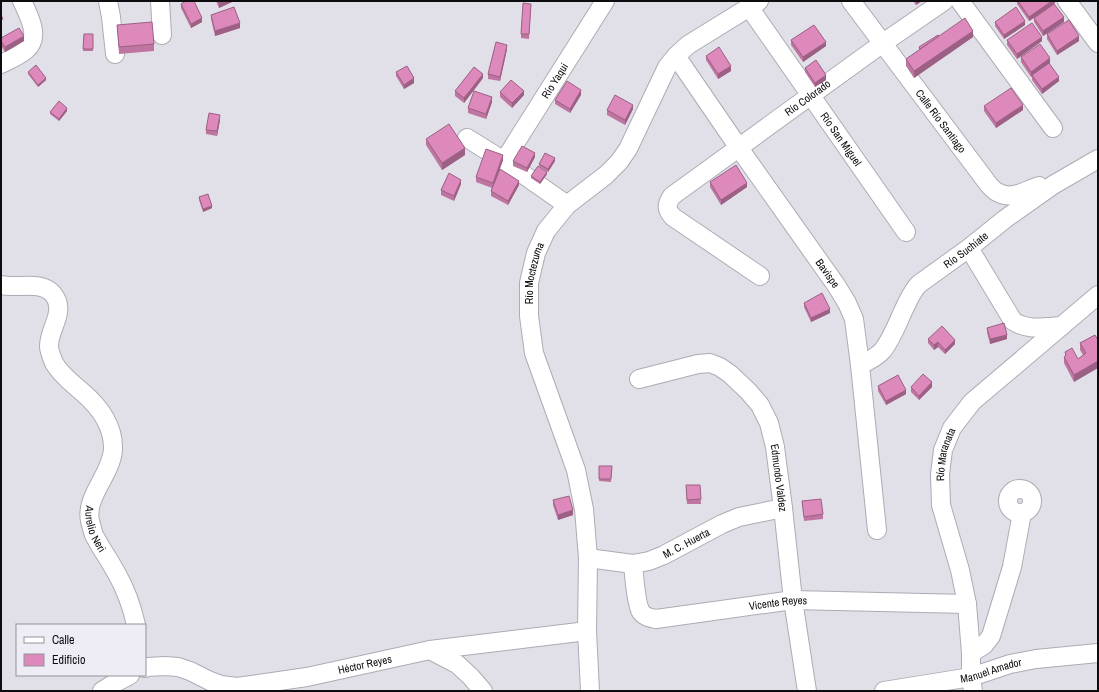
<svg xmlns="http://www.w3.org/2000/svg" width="1099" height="692" font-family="'Archivo Narrow',sans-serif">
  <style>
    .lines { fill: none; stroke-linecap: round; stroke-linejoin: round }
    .minor-casing { stroke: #adabb4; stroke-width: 20 }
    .minor { stroke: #fff; stroke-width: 18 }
    .wall { fill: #be76a1 }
    .shaded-wall { fill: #9b6083 }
    .building { fill: #dd89bb; stroke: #9b6083 }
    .labels { text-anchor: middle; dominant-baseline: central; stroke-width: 3.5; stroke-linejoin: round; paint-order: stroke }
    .street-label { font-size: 11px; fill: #0d0c0f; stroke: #eeecf5 }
  </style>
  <rect width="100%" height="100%" fill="#e1dfe8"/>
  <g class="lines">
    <defs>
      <g id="minor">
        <polyline points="108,1 111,17 115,54"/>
        <polyline points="160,1 162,35"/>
        <path id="s1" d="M851 1 989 185C992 188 995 192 999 193 1013 200 1026 190 1039 186"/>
        <polyline points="960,1 1053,128"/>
        <polyline points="1067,1 1098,43"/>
        <path id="s2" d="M749 7 906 232"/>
        <path id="s3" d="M676 56 739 148 836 285 847 303 854 319 860 365 877 530"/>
        <path d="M1 64C9 60 19 56 26 50 41 37 29 16 22 1"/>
        <polyline points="467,138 504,161 567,205"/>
        <path id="s4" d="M504 161 605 1"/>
        <path d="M969 248 1013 321C1028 331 1045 327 1062 326"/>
        <path id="s5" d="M760 276 673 217C666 209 666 205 672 196L883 43 944 1"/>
        <path id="s6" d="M1 285C17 289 41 280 53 294 67 311 49 328 49 346 49 351 52 358 54 363 61 375 71 382 81 391 99 406 114 425 113 450 111 475 85 496 90 521 91 524 92 529 93 532 94 537 98 541 100 546 106 555 112 565 117 574 126 590 132 607 136 625"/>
        <path id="s7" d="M860 365C869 361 877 357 883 350 893 337 899 319 906 305 910 297 913 290 919 284L969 248 1005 219 1053 185 1098 159"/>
        <path id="s8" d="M639 379 698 364 710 363 720 367 730 374 748 391 760 405 769 423 775 447 783 508 793 600 807 691"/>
        <circle cx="1020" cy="501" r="12"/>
        <path id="s9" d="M588 558 633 564 649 561 664 555 722 524 739 517 783 508"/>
        <path id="s10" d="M633 564C634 575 636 604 641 612 645 617 650 618 656 619L793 600 967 604"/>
        <polyline points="430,650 457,664 471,677 483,691"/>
        <polyline points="971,653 984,645 991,636 1012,567 1022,513"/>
        <path id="s11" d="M145 668 147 667 165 666 178 667 190 671 210 681 221 685 237 687 307 677 430 650 587 631"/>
        <polyline points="102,691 113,684 130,675"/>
        <path id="s12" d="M590 691 587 631 588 558 584 509 576 470 534 353 529 316V283L536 253 546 231 567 205 606 175 619 162 628 149 667 67 676 56 688 45 759 1"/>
        <path id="s13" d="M884 691 971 677 1010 664 1036 659 1098 653"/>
        <path id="s14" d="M973 691 971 677V653L967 604 960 570 941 505 940 474 943 450 952 428 972 402 1098 295"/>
      </g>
    </defs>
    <use href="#minor" class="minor-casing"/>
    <use href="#minor" class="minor"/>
  </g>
  <g class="wall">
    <polygon points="216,1 232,1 232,2 219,8"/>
    <polygon points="913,1 922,1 916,5"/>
    <polygon points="1017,1 1055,1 1054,4 1064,22 1043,36 1034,22 1034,18 1029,21 1017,4"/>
    <polygon points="181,4 202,22 191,28 181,8"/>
    <polygon points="531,8 529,39 521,38 521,34"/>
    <polygon points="211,15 240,28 215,36 211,19"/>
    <polygon points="995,22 1025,25 1004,39 995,26"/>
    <polygon points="117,25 154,44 154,51 119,54"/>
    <polygon points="84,34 93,34 93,51 83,51"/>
    <polygon points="1047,34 1079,41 1057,55 1047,39"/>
    <polygon points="939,36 973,37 914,78 906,66 906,59 919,50 919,47"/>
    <polygon points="1,38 24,41 5,52 1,46"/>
    <polygon points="791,40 826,46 803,62 791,45"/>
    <polygon points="1007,40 1042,41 1017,59 1007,45"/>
    <polygon points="507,49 500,81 488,79 488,74"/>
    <polygon points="706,56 731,71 718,79 706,60"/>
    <polygon points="1021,57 1050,63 1049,64 1059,81 1042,94 1032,80 1032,76 1031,77 1021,62"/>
    <polygon points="805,68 826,80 815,87 805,72"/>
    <polygon points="28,72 46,80 38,87 28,74"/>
    <polygon points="396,72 414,83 404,89 396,76"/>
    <polygon points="483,78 464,103 455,96 455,91"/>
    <polygon points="500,92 524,95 512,108 500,97"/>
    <polygon points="581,95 570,113 555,104 555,100"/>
    <polygon points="492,102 486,119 468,113 468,108"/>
    <polygon points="984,106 1023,110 996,128 984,111"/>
    <polygon points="633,109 625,125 607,115 607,110"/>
    <polygon points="67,111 59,121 50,114 50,112"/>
    <polygon points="220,120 217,136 206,134 206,130"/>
    <polygon points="426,139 465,155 442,170 426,145"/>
    <polygon points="535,157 527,172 513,166 513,161"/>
    <polygon points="503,160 496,179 519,185 508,205 491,196 491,191 492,188 476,182 476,177"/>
    <polygon points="555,161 548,172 539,166 539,164"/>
    <polygon points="547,174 540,184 531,178 531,176"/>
    <polygon points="710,182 747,187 721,205 710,187"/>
    <polygon points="461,184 454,201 441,195 441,190"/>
    <polygon points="199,197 212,208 203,212 199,200"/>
    <polygon points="804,303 830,313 811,322 804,307"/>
    <polygon points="987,328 1007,339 990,344 987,332"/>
    <polygon points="1095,335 1074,382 1064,363 1064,357 1065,356 1065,352 1078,359 1083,355 1080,350 1080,343"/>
    <polygon points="928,339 955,344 945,354 938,347 934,350 928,343"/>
    <polygon points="878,386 906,394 886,405 878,391"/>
    <polygon points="911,387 932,387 919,400 911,392"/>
    <polygon points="599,466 612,466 611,482 599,481"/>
    <polygon points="686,485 700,485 701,504 687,504"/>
    <polygon points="553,500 573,515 558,520 553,505"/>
    <polygon points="802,501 823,514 823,519 804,521"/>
  </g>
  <g class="shaded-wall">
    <polygon points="223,1 232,1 232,2 219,8 219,3"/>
    <polygon points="916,1 922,1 916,5"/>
    <polygon points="1052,1 1055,1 1055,3 1029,21 1029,17"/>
    <polygon points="1064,17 1064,22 1043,36 1043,31"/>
    <polygon points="202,18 202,22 191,28 191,24"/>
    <polygon points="1025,21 1025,25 1004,39 1004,35"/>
    <polygon points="240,23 240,28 215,36 215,31"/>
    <polygon points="973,31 973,37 914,78 914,71"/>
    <polygon points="24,36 24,41 5,52 5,47"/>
    <polygon points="1079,36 1079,41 1057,55 1057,51"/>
    <polygon points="1042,37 1042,41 1017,59 1017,54"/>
    <polygon points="826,42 826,46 803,62 803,57"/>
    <polygon points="507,45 507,49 500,81 500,77"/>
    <polygon points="1050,58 1050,63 1031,77 1031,72"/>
    <polygon points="731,66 731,71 718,79 718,74"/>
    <polygon points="483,74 483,78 464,103 464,98"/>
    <polygon points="826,75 826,80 815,87 815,83"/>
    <polygon points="1059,77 1059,81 1042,94 1042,89"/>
    <polygon points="46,78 46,80 38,87 38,85"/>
    <polygon points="414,78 414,83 404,89 404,85"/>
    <polygon points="581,90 581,95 570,113 570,109"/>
    <polygon points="524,91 524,95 512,108 512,103"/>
    <polygon points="492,97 492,102 486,119 486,114"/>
    <polygon points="633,105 633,109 625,125 625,120"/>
    <polygon points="1023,105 1023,110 996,128 996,123"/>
    <polygon points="67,108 67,111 59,121 59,119"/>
    <polygon points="220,115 220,120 217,136 217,131"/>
    <polygon points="465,148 465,155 442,170 442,163"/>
    <polygon points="535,153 535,157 527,172 527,168"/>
    <polygon points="503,155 503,160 493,188 493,183"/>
    <polygon points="555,158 555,161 548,172 548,169"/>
    <polygon points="547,172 547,174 540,184 540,182"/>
    <polygon points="461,180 461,184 454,201 454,196"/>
    <polygon points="519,181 519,185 508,205 508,201"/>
    <polygon points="747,183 747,187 721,205 721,200"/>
    <polygon points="212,206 212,208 203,212 203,209"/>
    <polygon points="830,309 830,313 811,322 811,318"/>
    <polygon points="1007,335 1007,339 990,344 990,339"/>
    <polygon points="955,340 955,344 945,354 945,350"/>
    <polygon points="938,342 938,347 934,350 934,345"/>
    <polygon points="1098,361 1098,368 1074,382 1074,375"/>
    <polygon points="932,382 932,387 919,400 919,396"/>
    <polygon points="906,390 906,394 886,405 886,401"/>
    <polygon points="573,510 573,515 558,520 558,515"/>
  </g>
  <g class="building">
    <polygon points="186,1 194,1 202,18 191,24 181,4"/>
    <polygon points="218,1 223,1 219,3"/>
    <polygon points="1018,1 1052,1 1029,17"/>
    <polygon points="523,3 531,4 529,34 521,34"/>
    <polygon points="1054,4 1064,17 1043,31 1034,18"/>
    <polygon points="234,7 240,23 215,31 211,15"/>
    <polygon points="1016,7 1025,21 1004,35 995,22"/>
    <polygon points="1,15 3,19 1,20"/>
    <polygon points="965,18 973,31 914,71 906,59"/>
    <polygon points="1069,20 1079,36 1057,51 1047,34"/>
    <polygon points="152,22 154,44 119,47 117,25"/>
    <polygon points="1032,23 1042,37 1017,54 1007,40"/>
    <polygon points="814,25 826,42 803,57 791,40"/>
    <polygon points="19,28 24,36 5,47 1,41 1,38"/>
    <polygon points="84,34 93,34 93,49 83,49"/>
    <polygon points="938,35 939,36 920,49 919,47"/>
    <polygon points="496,42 507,45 500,77 488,74"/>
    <polygon points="1040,44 1050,58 1031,72 1021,57"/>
    <polygon points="719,47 731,66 718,74 706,56"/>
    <polygon points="816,60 826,75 815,83 805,68"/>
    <polygon points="1049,63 1059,77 1042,89 1032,75"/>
    <polygon points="36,65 46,78 38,85 28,72"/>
    <polygon points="407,66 414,78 404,85 396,72"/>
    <polygon points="474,67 483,74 464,98 455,91"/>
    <polygon points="511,80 524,91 512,103 500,92"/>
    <polygon points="567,81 581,90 570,109 555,100"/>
    <polygon points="1011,88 1023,105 996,123 984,106"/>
    <polygon points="474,91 492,97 486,114 468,108"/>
    <polygon points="615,95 633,105 625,120 607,110"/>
    <polygon points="59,101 67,108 59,119 50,112"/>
    <polygon points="209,113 220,115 217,131 206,130"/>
    <polygon points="449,124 465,148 442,163 426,139"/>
    <polygon points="522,146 535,153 527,168 513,161"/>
    <polygon points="486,149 503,155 493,183 476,177"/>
    <polygon points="545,153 555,158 548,169 539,164"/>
    <polygon points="736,165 747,183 721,200 710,182"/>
    <polygon points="538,166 547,172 540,182 531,176"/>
    <polygon points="500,169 519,181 508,201 491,191"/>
    <polygon points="449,173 461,180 454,196 441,190"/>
    <polygon points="208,194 212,206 203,209 199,197"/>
    <polygon points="822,293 830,309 811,318 804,303"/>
    <polygon points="1004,323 1007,335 990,339 987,328"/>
    <polygon points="942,326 955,340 945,350 938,342 934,345 928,339"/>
    <polygon points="1095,335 1098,340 1098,361 1074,375 1064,357 1066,355 1065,352 1072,348 1078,359 1086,353 1080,343"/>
    <polygon points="923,374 932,382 919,396 911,387"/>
    <polygon points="898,375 906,390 886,401 878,386"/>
    <polygon points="599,466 612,466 611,479 599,479"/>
    <polygon points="686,485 700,485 701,499 687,500"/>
    <polygon points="569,496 573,510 558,515 553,500"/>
    <polygon points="821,499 823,514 804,517 802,501"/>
  </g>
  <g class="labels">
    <g class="street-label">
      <text stroke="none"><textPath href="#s4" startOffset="95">Río Yaqui</textPath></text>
      <text stroke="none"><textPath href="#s5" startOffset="296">Río Colorado</textPath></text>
      <text stroke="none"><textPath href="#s1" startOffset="150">Calle Río Santiago</textPath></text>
      <text stroke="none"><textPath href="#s2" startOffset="161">Río San Miguel</textPath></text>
      <text stroke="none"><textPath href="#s7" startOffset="161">Río Suchiate</textPath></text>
      <text stroke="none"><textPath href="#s3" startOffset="265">Bavispe</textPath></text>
      <text stroke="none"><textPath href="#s12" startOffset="427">Río Moctezuma</textPath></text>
      <text stroke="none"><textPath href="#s14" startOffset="241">Río Maranata</textPath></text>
      <text stroke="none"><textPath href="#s8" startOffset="215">Edmundo Valdez</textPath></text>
      <text stroke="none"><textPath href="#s6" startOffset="320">Aurelio Neri</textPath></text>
      <text stroke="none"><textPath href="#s9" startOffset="103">M. C. Huerta</textPath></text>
      <text stroke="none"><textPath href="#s10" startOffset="189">Vicente Reyes</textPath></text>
      <text stroke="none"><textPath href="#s11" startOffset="226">Héctor Reyes</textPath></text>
      <text stroke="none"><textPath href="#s13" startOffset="109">Manuel Amador</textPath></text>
    </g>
  </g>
  <rect width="1099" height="692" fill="none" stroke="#0d0c0f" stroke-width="4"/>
  <rect x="16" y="624" width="130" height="52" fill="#eeecf5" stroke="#949299"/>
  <rect x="24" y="637" width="20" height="6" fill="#ffffff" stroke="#949299"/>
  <text x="52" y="644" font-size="12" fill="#0d0c0f">Calle</text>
  <rect x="24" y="654" width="20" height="12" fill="#dd89bb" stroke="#949299"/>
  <text x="52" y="664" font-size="12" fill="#0d0c0f">Edificio</text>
</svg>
